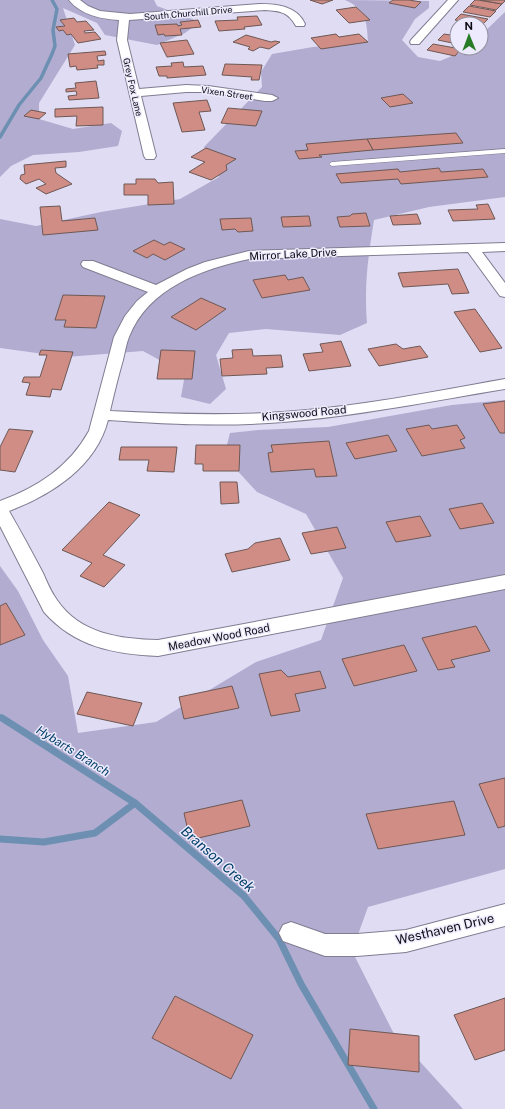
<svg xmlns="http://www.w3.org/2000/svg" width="505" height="1109" font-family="'Public Sans',sans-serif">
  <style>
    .green { fill: #b1acd0 }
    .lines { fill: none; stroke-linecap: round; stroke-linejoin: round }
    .stream-far2 { stroke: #6d90b2; stroke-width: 3.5 }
    .stream-far1 { stroke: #6d90b2; stroke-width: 5.5 }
    .stream { stroke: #6d90b2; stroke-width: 7 }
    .building { fill: #d08d85; stroke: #6e5855 }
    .lane-casing { stroke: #807d92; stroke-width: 1 }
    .street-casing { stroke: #807d92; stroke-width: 2 }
    .lane { fill: #fff; fill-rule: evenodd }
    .street { fill: #fff; fill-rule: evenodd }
    .labels { text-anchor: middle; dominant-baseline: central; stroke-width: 3; stroke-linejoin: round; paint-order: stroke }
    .far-street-label { font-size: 9px; fill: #0d0c13; stroke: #eceafc }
    .street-label { font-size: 11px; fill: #0d0c13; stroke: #eceafc }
    .water-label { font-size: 12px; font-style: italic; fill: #043f69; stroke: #eceafc }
    .near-street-label { font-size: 13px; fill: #0d0c13; stroke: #eceafc }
    .near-water-label { font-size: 14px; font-style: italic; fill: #043f69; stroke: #eceafc }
  </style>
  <rect width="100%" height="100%" fill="#dfdcf3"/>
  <g class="green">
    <polygon points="0,0 154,0 157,6 200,22 185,33 157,45 105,35 97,23 63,8 75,45 39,103 39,119 73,129 111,123 122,131 118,146 79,152 33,155 11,166 0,177"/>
    <path d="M345 0 429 1V8L415 19 402 40 418 57 440 61 459 53 465 48H481V35L505 12V197L429 207 374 220C368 257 364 285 367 323L340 335 266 329 229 333 216 355 226 389 210 404 181 397 185 374 143 351 66 357 0 348V219L36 226 101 212 180 199 219 177 204 147 262 87 261 72 272 54 313 47 368 42C367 22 366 9 345 0Z"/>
    <polygon points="505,400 505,869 368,907 352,951 393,1032 463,1109 0,1109 0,566 18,591 43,640 68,676 78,733 156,722 256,662 321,640 343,578 306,514 257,492 224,456 230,433 258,430 328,427 452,405"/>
  </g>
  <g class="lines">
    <polyline class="stream-far2" points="0,137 19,105 41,78 52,54 55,46 53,30 57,9 52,0"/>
    <polyline class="stream-far1" points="0,717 3,719"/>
    <g class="stream">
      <polyline points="2,718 135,803 244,896 279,939 301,984 374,1109"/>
      <polyline points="0,839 44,842 95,833 135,803"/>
    </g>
  </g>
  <g class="building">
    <polygon points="310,0 333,0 322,4"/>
    <polygon points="393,0 409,0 421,2 415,8 389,3"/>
    <polygon points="475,0 478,0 502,4 496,10 470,5"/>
    <polygon points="480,0 505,0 505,1 502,4"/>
    <polygon points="469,6 496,11 490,17 463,12"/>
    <polygon points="356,7 370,20 349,23 336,10"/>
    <polygon points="461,14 488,19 482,25 455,20"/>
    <polygon points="257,16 262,25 244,27 245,29 219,31 215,21 238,20 237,17"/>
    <polygon points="74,18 77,22 86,21 94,30 84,31 85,33 95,32 101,39 78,43 71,34 67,35 63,30 59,31 56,27 65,26 60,20"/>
    <polygon points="198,20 201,27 180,29 182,35 165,36 164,34 158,35 155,25 177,24 178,26 182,25 180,22"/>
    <polygon points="336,34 339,37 359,34 368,42 321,49 311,38"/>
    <polygon points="444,34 457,36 457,44 438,40"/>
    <polygon points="246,35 271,42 275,41 280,42 269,49 260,47 253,51 248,49 250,47 233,42"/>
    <polygon points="187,40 194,54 167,57 160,43"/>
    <polygon points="433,44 461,49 455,56 427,50"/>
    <polygon points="105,51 106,55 97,56 98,61 104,60 104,65 97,65 98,68 77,70 76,66 70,67 68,54"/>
    <polygon points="183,62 184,67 203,66 206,75 167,78 167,76 159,76 156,67 172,66 171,63"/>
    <polygon points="225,64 262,65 259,80 251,80 252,77 222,75"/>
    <polygon points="96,81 99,98 69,100 68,96 77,95 76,91 66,92 66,89 76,88 75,83"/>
    <polygon points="403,94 413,103 390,107 381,98"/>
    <polygon points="207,100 211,111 199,112 205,130 182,132 173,103"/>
    <polygon points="103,107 103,125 76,126 77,116 55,117 55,109"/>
    <polygon points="228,108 262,111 256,126 221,123"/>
    <polygon points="31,110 46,113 39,119 24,116"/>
    <polygon points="456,133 463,143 373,150 367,139"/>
    <polygon points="367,139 373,150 319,155 322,157 299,159 295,151 308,150 306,144"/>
    <polygon points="206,148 236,159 226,165 227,170 211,180 189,172 205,162 191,157"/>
    <polygon points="66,161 66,167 55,168 56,173 72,184 46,194 36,188 46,184 39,179 26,184 20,179 21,175 25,174 24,165"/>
    <polygon points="439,168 441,172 483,169 488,177 401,184 398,179 341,183 336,174 398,169 400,172"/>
    <polygon points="136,179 155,179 158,183 173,182 174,204 148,205 148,195 124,195 124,184 136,184"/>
    <polygon points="488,204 495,219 453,221 448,210 478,209 476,205"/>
    <polygon points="60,206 62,221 95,218 98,230 43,235 40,207"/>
    <polygon points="366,213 370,226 340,227 337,217 350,216 352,214"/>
    <polygon points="417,214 421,224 393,225 390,216"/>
    <polygon points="309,216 311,226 283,227 281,217"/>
    <polygon points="251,218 253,231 238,232 235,229 222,230 220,219"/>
    <polygon points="154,240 164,245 170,242 185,249 165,260 153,254 147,258 133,251"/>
    <polygon points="458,269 469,293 452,294 448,284 403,287 398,273"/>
    <polygon points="285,275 288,280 303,277 310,290 262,298 253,280"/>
    <polygon points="63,295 105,296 96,328 64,327 66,320 55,320"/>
    <polygon points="201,298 226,309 196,330 171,317"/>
    <polygon points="475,309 502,348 480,352 454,312"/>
    <polygon points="341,341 351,366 309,371 303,354 323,352 320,344"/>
    <polygon points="396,344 403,349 420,346 428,357 379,366 368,349"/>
    <polygon points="252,349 253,356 281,355 283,367 266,368 267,374 222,376 220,359 233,358 232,350"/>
    <polygon points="41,350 73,352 61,390 52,389 50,397 26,395 30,383 22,382 24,377 40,377 47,355 39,355"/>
    <polygon points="161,350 195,351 192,379 157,379"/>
    <polygon points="505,401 505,433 500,433 483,404"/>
    <polygon points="429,425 432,429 457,425 465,438 460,440 465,448 422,456 406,429"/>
    <polygon points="9,429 33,431 15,472 0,470 0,447"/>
    <polygon points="388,435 397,451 355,459 346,443"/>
    <polygon points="329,441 337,476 316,477 314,469 271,472 268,453 273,452 271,445"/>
    <polygon points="196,445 240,445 239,471 203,471 203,464 195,464"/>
    <polygon points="121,447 177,447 174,472 147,471 149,460 119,460"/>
    <polygon points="220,482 237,482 239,503 221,504"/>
    <polygon points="109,502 140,515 103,555 125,565 104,587 80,576 92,563 62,550"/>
    <polygon points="482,503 494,523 460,529 449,509"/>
    <polygon points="420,516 431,536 396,542 386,522"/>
    <polygon points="337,527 346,548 311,554 302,533"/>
    <polygon points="280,538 290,560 232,572 225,554 248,549 255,543"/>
    <polygon points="6,603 25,635 0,645 0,606"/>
    <polygon points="476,626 490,651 451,660 455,667 438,670 422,638"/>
    <polygon points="404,645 417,671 354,686 342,659"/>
    <polygon points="281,670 288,677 320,671 326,688 295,694 300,711 271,716 259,674"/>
    <polygon points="232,686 239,708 184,719 179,697"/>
    <polygon points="87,692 142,703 133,726 77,714"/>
    <polygon points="505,778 505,826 498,828 479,784"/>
    <polygon points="242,800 250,826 190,840 184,813"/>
    <polygon points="454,801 465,835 378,849 366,814"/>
    <polygon points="175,996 253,1035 231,1079 152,1038"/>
    <polygon points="505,998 505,1050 475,1060 454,1015"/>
    <polygon points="350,1029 419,1036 419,1072 348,1065"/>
  </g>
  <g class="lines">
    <defs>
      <polygon id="lane" points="505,149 505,153 332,166 329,164 332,162"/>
      <g id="street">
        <path d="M69 0H80L88 6 100 11 130 14 259 4C277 4 297 6 305 24L304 26H296C288 12 281 11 265 10L129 20 127 40 139 89 186 85 208 86 272 95 278 98 272 101H265L208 92H186L141 96 156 156 154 159H146L144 156 117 40 119 20C101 19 81 15 69 0Z"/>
        <polygon points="448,0 458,0 419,44 411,44 410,42 411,40"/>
        <path d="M505 243V251L482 252 505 283V297L500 296 468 252 249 259C202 269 148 288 129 337 126 344 125 352 123 360 118 377 114 394 110 411 168 414 225 416 283 412 358 407 431 392 505 379V389C431 401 358 416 283 422 225 427 166 424 108 420 96 467 51 495 9 511 21 532 32 552 43 573 47 582 51 592 57 600 80 634 120 639 158 640L505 575V589L158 656C114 654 75 647 44 612L0 526V501C38 487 69 467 89 431L114 337 125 316 137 301 148 292 83 267 81 264 83 261H93L156 285 187 269 205 262 249 251Z"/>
        <polygon points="505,904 505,926 406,952 357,956 325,956 283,941 279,933 283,925 291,922 325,934 357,934 406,930"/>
      </g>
    </defs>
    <use href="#lane" class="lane-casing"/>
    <use href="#street" class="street-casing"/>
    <use href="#lane" class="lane"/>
    <use href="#street" class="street"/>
  </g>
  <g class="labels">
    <g class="far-street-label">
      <text transform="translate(188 13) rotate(-5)">South Churchill Drive</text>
      <text transform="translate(133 87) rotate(77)">Grey Fox Lane</text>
      <text transform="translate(227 93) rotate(8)">Vixen Street</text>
    </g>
    <g class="street-label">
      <text transform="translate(293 254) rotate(-3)">Mirror Lake Drive</text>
      <text transform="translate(304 413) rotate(-5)">Kingswood Road</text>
      <text transform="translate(219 637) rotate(-11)">Meadow Wood Road</text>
    </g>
    <g class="water-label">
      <text transform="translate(73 751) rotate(32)">Hybarts Branch</text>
    </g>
    <g class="near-street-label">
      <text transform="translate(445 929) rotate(-13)">Westhaven Drive</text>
    </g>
    <g class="near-water-label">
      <text transform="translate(218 859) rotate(41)">Branson Creek</text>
    </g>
  </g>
  <g transform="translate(469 36) rotate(359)"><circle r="19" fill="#eceafc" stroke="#93919f"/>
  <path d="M0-3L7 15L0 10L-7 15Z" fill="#277b27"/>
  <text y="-6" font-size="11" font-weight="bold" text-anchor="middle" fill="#0d0c13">N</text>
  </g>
</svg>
